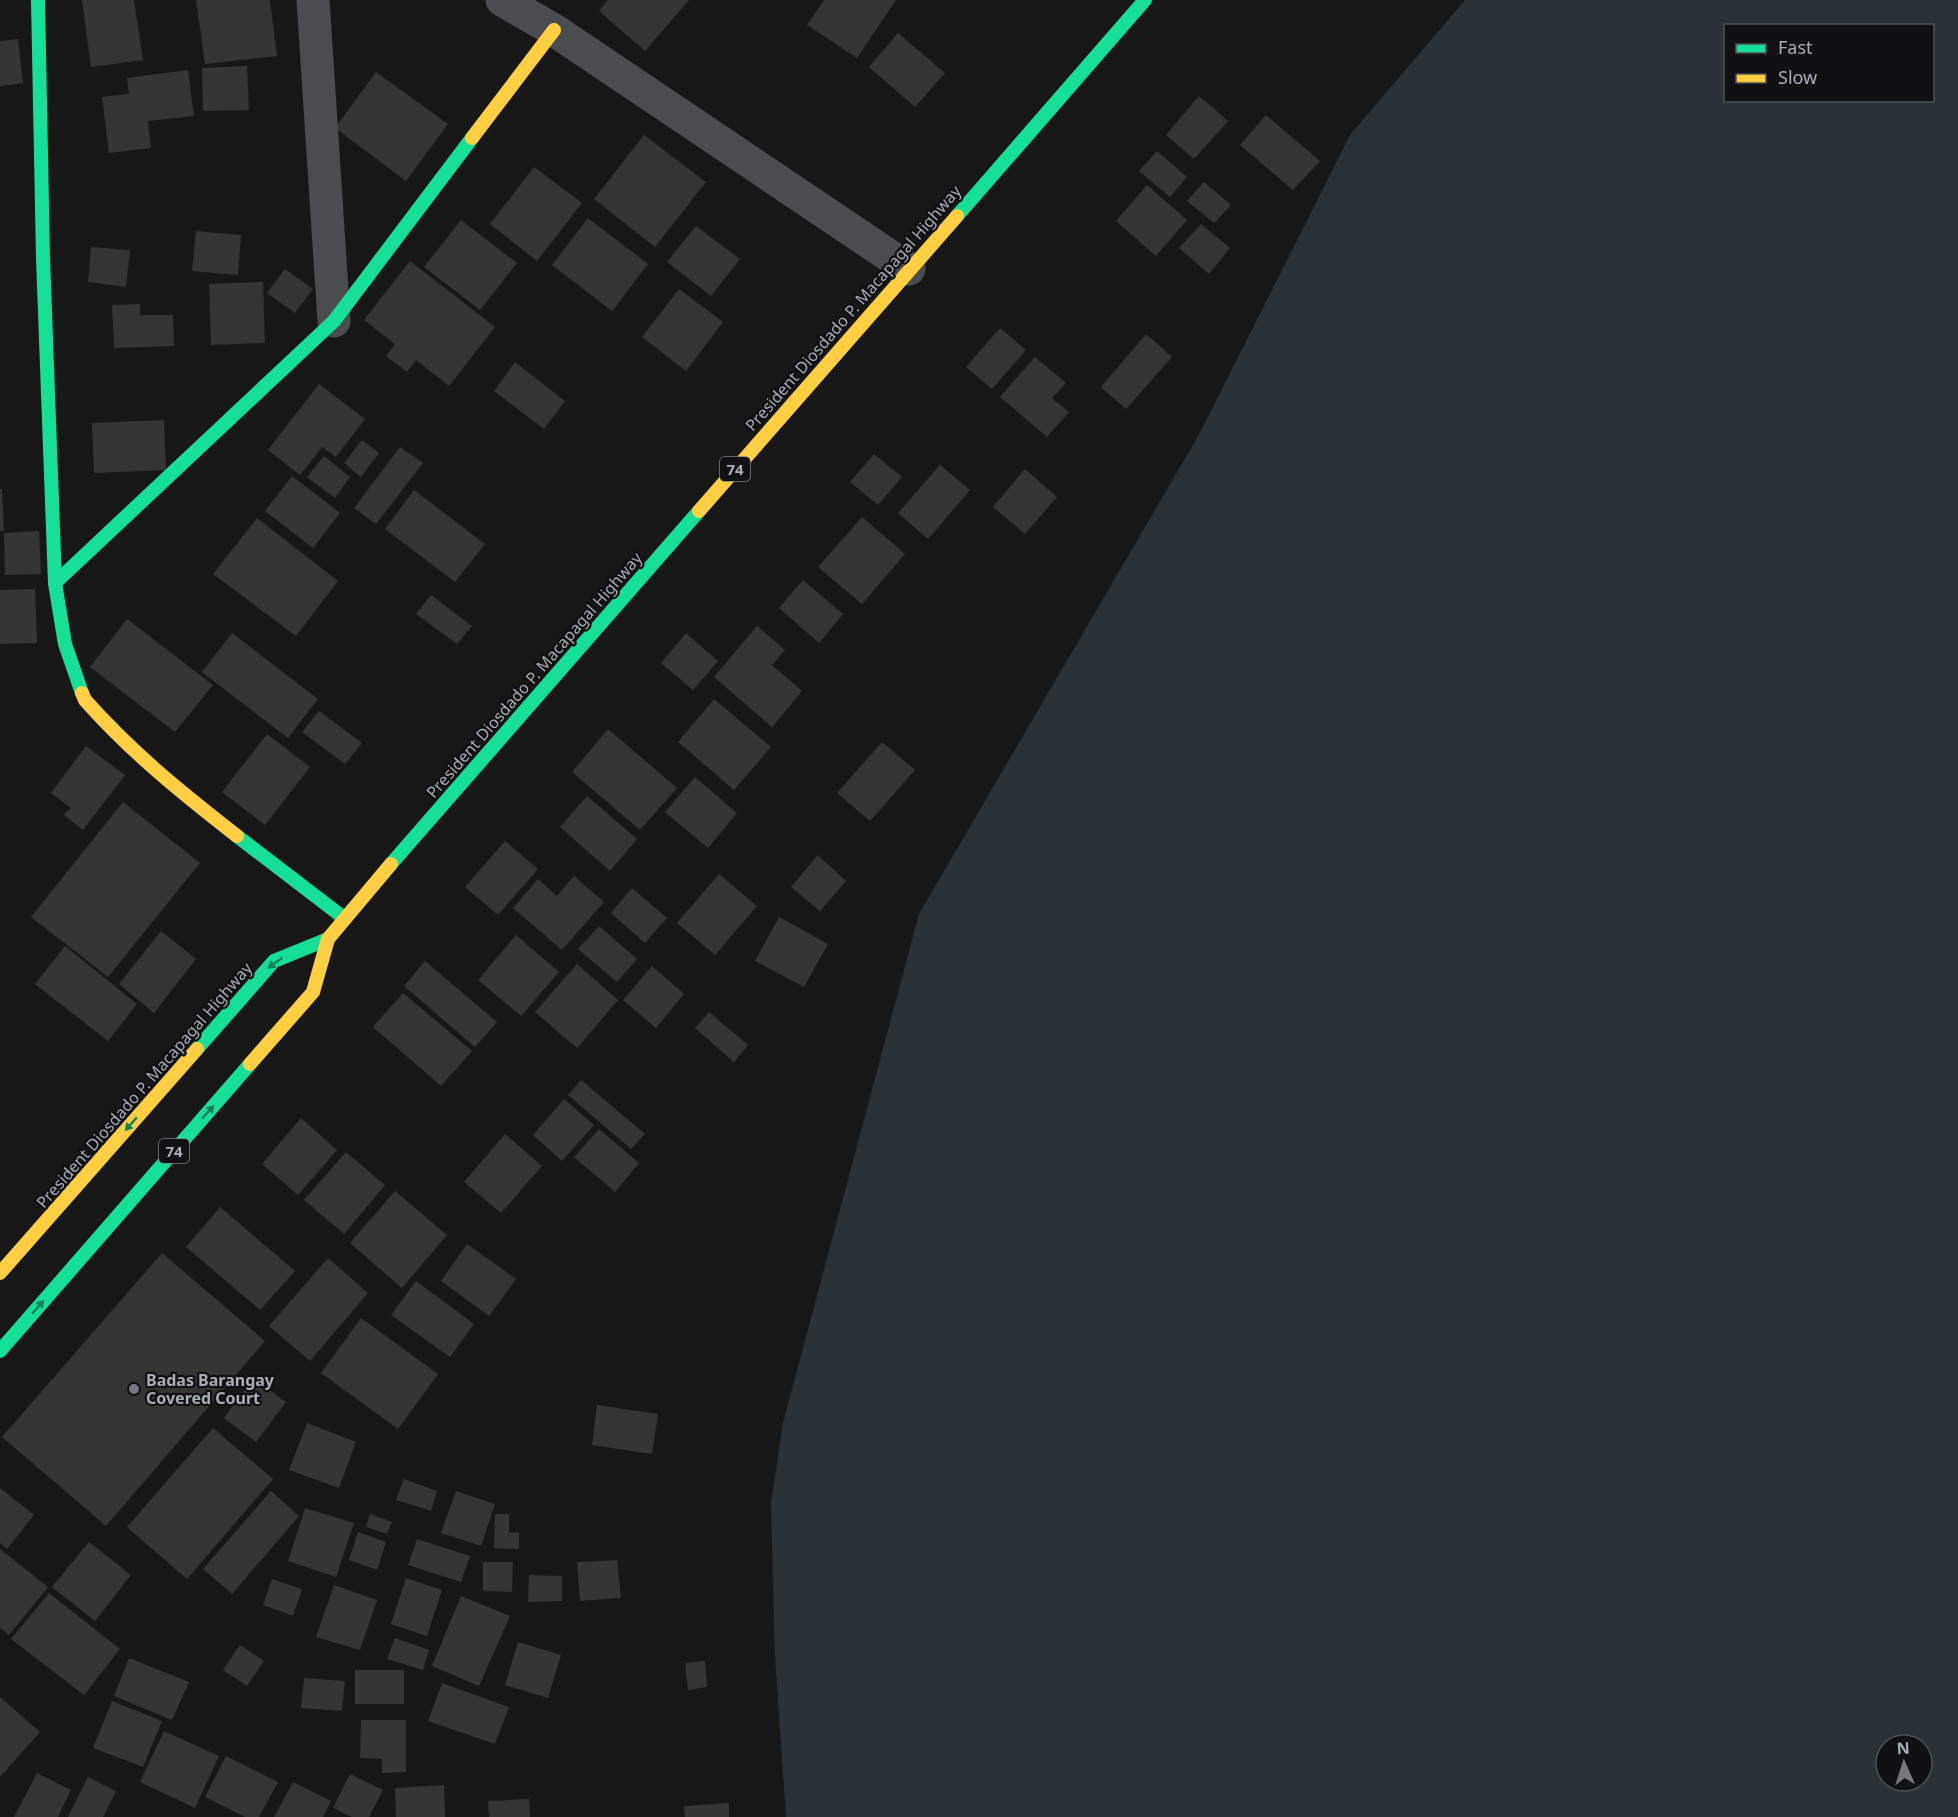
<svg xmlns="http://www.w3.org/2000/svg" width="1958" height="1817" font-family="'Noto Sans',sans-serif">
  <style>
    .water { fill: #2a3239; fill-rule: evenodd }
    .building { fill: #353536 }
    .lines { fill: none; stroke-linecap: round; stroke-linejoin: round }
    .street { stroke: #4b4c50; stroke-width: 33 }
    .fast { stroke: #16e098; stroke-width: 14 }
    .slow { stroke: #ffcf43; stroke-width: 14 }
    .oneway { fill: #14835c }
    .poi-dot { fill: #757880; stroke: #111113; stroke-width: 2 }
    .labels { text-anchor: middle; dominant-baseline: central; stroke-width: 4.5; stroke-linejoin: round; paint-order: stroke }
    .shield { fill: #111113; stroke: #7b7e86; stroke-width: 1.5 }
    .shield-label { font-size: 15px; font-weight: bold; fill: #a8adb8 }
    .street-label { font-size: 16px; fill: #a8adb8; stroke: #111113 }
    .poi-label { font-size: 16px; font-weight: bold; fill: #a8adb8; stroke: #111113; text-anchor: start }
  </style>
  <rect width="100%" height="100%" fill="#171717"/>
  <path class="water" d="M1465 0H1958V1817H786L775 1656 771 1503 783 1423 919 914 1200 433 1350 135ZM1726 26H1932V100H1726ZM1886 1745H1922V1781H1886Z"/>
  <g class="building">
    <polygon points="82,0 134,0 143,60 91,67"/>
    <polygon points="196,0 270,0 277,56 205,64"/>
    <polygon points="608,0 689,0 645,51 599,11"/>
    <polygon points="824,0 896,0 857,58 807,25"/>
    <polygon points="898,33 945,73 915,107 869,67"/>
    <polygon points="18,39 23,83 0,86 0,41"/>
    <polygon points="247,66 249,110 203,111 202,68"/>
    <polygon points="188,70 194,116 148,121 151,148 109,153 102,97 129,94 127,78"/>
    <polygon points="376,72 448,124 406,181 335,128"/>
    <polygon points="1199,96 1228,121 1194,159 1166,135"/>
    <polygon points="1266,115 1320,161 1293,190 1240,145"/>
    <polygon points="644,135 706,182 655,247 594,199"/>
    <polygon points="1157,151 1187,177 1170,197 1139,171"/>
    <polygon points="534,167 582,203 537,261 490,224"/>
    <polygon points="1204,182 1231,205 1214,223 1187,201"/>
    <polygon points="1147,185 1187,220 1156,256 1116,221"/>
    <polygon points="588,218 648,264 612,311 552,265"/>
    <polygon points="461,220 517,263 480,310 424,267"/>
    <polygon points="1201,224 1230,248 1209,274 1179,248"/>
    <polygon points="696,226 740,259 711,296 667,262"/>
    <polygon points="196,231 241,235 238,275 192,271"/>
    <polygon points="91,247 130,250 126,287 88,282"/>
    <polygon points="410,261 495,327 449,386 416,360 407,372 386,356 395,344 364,320"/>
    <polygon points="285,269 313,289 295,313 267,293"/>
    <polygon points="263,282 265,343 211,345 209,284"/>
    <polygon points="679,289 723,322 686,371 642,337"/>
    <polygon points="140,304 140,315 173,315 174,346 114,348 112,305"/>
    <polygon points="1000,328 1026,350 992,389 966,367"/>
    <polygon points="1146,334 1172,357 1126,409 1101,387"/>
    <polygon points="1035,357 1066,383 1052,398 1069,412 1047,437 1000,397"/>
    <polygon points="515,362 565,401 544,429 494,391"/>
    <polygon points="319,384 365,419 336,457 322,447 300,475 268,450"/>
    <polygon points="164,420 166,470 94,473 92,423"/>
    <polygon points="362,440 379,453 361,477 344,463"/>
    <polygon points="400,447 423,463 376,524 354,508"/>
    <polygon points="874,454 902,477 878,505 850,482"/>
    <polygon points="324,456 350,477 335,498 307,477"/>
    <polygon points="940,465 970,490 928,539 898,513"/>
    <polygon points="1025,469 1057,497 1025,534 993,507"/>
    <polygon points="292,476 340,513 313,548 265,511"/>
    <polygon points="0,489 2,489 4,531 0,531"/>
    <polygon points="414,490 485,544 455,582 385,529"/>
    <polygon points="862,517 905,554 862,604 818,567"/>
    <polygon points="257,518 338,581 296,636 213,574"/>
    <polygon points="39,531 41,574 5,575 4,533"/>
    <polygon points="803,580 843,614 819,643 779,608"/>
    <polygon points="35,589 37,643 0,644 0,590"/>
    <polygon points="431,595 472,626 457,644 416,614"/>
    <polygon points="127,619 213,685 175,732 90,667"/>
    <polygon points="757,626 785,650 772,665 802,691 772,727 714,677"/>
    <polygon points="232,633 318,699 288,738 202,672"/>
    <polygon points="686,633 718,661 693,690 661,663"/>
    <polygon points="714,699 771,747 734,790 678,742"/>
    <polygon points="319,711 362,743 345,764 302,732"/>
    <polygon points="608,729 677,788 640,830 572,772"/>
    <polygon points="267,734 310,767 265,825 222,792"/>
    <polygon points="882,742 915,770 870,821 837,793"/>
    <polygon points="86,746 125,775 83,830 64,815 71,808 51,793"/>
    <polygon points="695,777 737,813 708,848 665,812"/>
    <polygon points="587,796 637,839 610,871 560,827"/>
    <polygon points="123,802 200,863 108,977 31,917"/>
    <polygon points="505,841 538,869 498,915 465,887"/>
    <polygon points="818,855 846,881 820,911 791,887"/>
    <polygon points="719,874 757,906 715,955 677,923"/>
    <polygon points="574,876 604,902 562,950 513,908 538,879 557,896"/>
    <polygon points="632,888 667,918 645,943 611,913"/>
    <polygon points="779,917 828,944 804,987 755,961"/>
    <polygon points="599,926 637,959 617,982 578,949"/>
    <polygon points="161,931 196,959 154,1013 119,984"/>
    <polygon points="516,935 559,972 521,1016 478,980"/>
    <polygon points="65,946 137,1004 108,1041 35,984"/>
    <polygon points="425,961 497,1022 475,1047 404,986"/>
    <polygon points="577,964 618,1000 577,1048 535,1012"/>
    <polygon points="652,966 684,994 656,1028 623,1000"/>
    <polygon points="403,993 472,1051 441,1086 373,1027"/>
    <polygon points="709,1012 748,1045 734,1062 695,1028"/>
    <polygon points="581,1080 645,1134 631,1149 568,1095"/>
    <polygon points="564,1099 594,1125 562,1161 533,1135"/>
    <polygon points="301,1118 337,1150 298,1195 262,1164"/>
    <polygon points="599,1129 639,1163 615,1192 574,1157"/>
    <polygon points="505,1134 542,1166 501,1213 464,1182"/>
    <polygon points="346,1152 385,1185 344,1234 304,1200"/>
    <polygon points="395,1191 447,1235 402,1288 350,1243"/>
    <polygon points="220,1207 295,1271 260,1310 186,1247"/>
    <polygon points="467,1244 516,1279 489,1316 441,1281"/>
    <polygon points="162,1253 265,1341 106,1526 2,1437"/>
    <polygon points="328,1258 368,1293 310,1361 269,1326"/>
    <polygon points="416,1281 474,1324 450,1357 391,1315"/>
    <polygon points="361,1318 438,1374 398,1429 321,1373"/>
    <polygon points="253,1378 286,1402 256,1442 224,1418"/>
    <polygon points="597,1405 658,1414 652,1454 592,1445"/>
    <polygon points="307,1423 356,1442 339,1488 289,1470"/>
    <polygon points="213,1428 273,1479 187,1579 127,1527"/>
    <polygon points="404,1479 437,1491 431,1511 396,1500"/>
    <polygon points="0,1488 34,1515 7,1549 0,1543"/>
    <polygon points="271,1491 299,1516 232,1594 203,1569"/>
    <polygon points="456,1491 495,1504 481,1546 441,1533"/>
    <polygon points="305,1508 354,1523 336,1577 288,1561"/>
    <polygon points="370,1514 392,1522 387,1534 366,1527"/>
    <polygon points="495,1514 509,1514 509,1533 519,1532 519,1549 494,1548"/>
    <polygon points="358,1532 386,1542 377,1570 349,1560"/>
    <polygon points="417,1539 470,1556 461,1582 408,1565"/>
    <polygon points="89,1542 131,1575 95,1621 52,1587"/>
    <polygon points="0,1549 48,1587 9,1635 0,1628"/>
    <polygon points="617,1560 621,1598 580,1601 577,1562"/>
    <polygon points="483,1562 513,1562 512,1592 483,1591"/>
    <polygon points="529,1575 562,1576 562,1601 528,1602"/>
    <polygon points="406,1578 442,1590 427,1636 391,1624"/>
    <polygon points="272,1579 302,1589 293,1616 263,1605"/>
    <polygon points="334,1585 377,1600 360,1650 316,1637"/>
    <polygon points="49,1593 120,1649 84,1695 11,1639"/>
    <polygon points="461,1596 510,1616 479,1686 432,1666"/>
    <polygon points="395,1638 429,1650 423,1670 387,1659"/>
    <polygon points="518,1642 561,1655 548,1698 505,1685"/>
    <polygon points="240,1645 264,1661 247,1686 223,1670"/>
    <polygon points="129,1658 189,1682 172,1720 114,1696"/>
    <polygon points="705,1661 707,1687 688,1690 685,1663"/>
    <rect x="355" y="1670" width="49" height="34"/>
    <polygon points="304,1678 345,1681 342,1711 301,1708"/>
    <polygon points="442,1683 509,1707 495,1744 428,1721"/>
    <polygon points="0,1697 40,1732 0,1777"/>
    <polygon points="112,1701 162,1721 143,1767 93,1748"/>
    <polygon points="361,1720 406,1720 406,1772 382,1773 382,1759 360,1758"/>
    <polygon points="164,1731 219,1756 195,1808 140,1782"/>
    <polygon points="226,1756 278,1782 259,1817 245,1817 205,1797"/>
    <polygon points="37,1773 71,1790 58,1817 14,1817"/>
    <polygon points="350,1774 383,1790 369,1817 352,1817 333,1808"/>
    <polygon points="88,1777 116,1791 103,1817 68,1817"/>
    <polygon points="293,1782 331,1801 323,1817 274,1817"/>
    <polygon points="444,1785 445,1817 396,1817 395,1788"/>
    <polygon points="529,1799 530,1817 489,1817 488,1801"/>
    <polygon points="729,1803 729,1817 685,1817 684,1806"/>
  </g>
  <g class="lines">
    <g class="street">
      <polyline points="313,0 334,321"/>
      <polyline points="502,0 554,30 909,269"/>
    </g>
    <g class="fast">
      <polyline points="38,0 43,258 55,583 65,644 82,693"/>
      <polyline points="957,216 1145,0"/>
      <polyline points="55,583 334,321 472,138"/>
      <polyline points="237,836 344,918"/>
      <polyline points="391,864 699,511"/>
      <polyline points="197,1049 274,961 328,939"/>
      <polyline points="0,1351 250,1064"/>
    </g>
    <g class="slow">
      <polyline points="472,138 554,30"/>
      <polyline points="699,511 957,216"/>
      <path d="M82 693 85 700C132 753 182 793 237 836"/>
      <polyline points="250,1064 313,992 328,939 391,864"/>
      <polyline points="0,1273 197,1049"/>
    </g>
  </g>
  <defs><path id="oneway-solid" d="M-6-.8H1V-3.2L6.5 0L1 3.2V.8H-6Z" transform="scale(1.5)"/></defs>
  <g class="oneway">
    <use href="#oneway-solid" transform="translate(275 963) rotate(144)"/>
    <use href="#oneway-solid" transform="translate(208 1112) rotate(-49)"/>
    <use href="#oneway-solid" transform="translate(131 1124) rotate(131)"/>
    <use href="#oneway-solid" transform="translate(38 1307) rotate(-49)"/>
  </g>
  <circle class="poi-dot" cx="134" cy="1389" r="6"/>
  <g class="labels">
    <g class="shield">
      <rect x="720" y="457" width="30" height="24" rx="4.5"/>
      <rect x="159" y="1139" width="30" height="24" rx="4.5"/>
    </g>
    <g class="shield-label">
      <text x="735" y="469">74</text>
      <text x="174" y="1151">74</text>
    </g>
    <g class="street-label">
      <text transform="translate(853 308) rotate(-49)">President Diosdado P. Macapagal Highway</text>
      <text transform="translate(534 675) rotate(-49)">President Diosdado P. Macapagal Highway</text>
      <text transform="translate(144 1085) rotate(-49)">President Diosdado P. Macapagal Highway</text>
    </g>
    <g class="poi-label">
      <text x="146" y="1380">Badas Barangay<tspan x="146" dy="18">Covered Court</tspan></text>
    </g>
  </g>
  <rect x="1724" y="24" width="210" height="78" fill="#111113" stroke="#4d4f55" stroke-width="1.5"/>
  <rect x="1736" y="44" width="30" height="9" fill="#16e098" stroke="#4d4f55" stroke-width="1.5"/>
  <text x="1778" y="54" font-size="18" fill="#a8adb8">Fast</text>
  <rect x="1736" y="74" width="30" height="9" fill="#ffcf43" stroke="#4d4f55" stroke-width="1.5"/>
  <text x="1778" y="84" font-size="18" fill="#a8adb8">Slow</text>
  <g transform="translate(1904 1763) rotate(357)"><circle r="28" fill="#111113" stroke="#4d4f55" stroke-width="1.5"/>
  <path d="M0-4.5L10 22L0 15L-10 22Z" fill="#757880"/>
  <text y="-9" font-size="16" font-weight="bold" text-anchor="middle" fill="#a8adb8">N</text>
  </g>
</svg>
